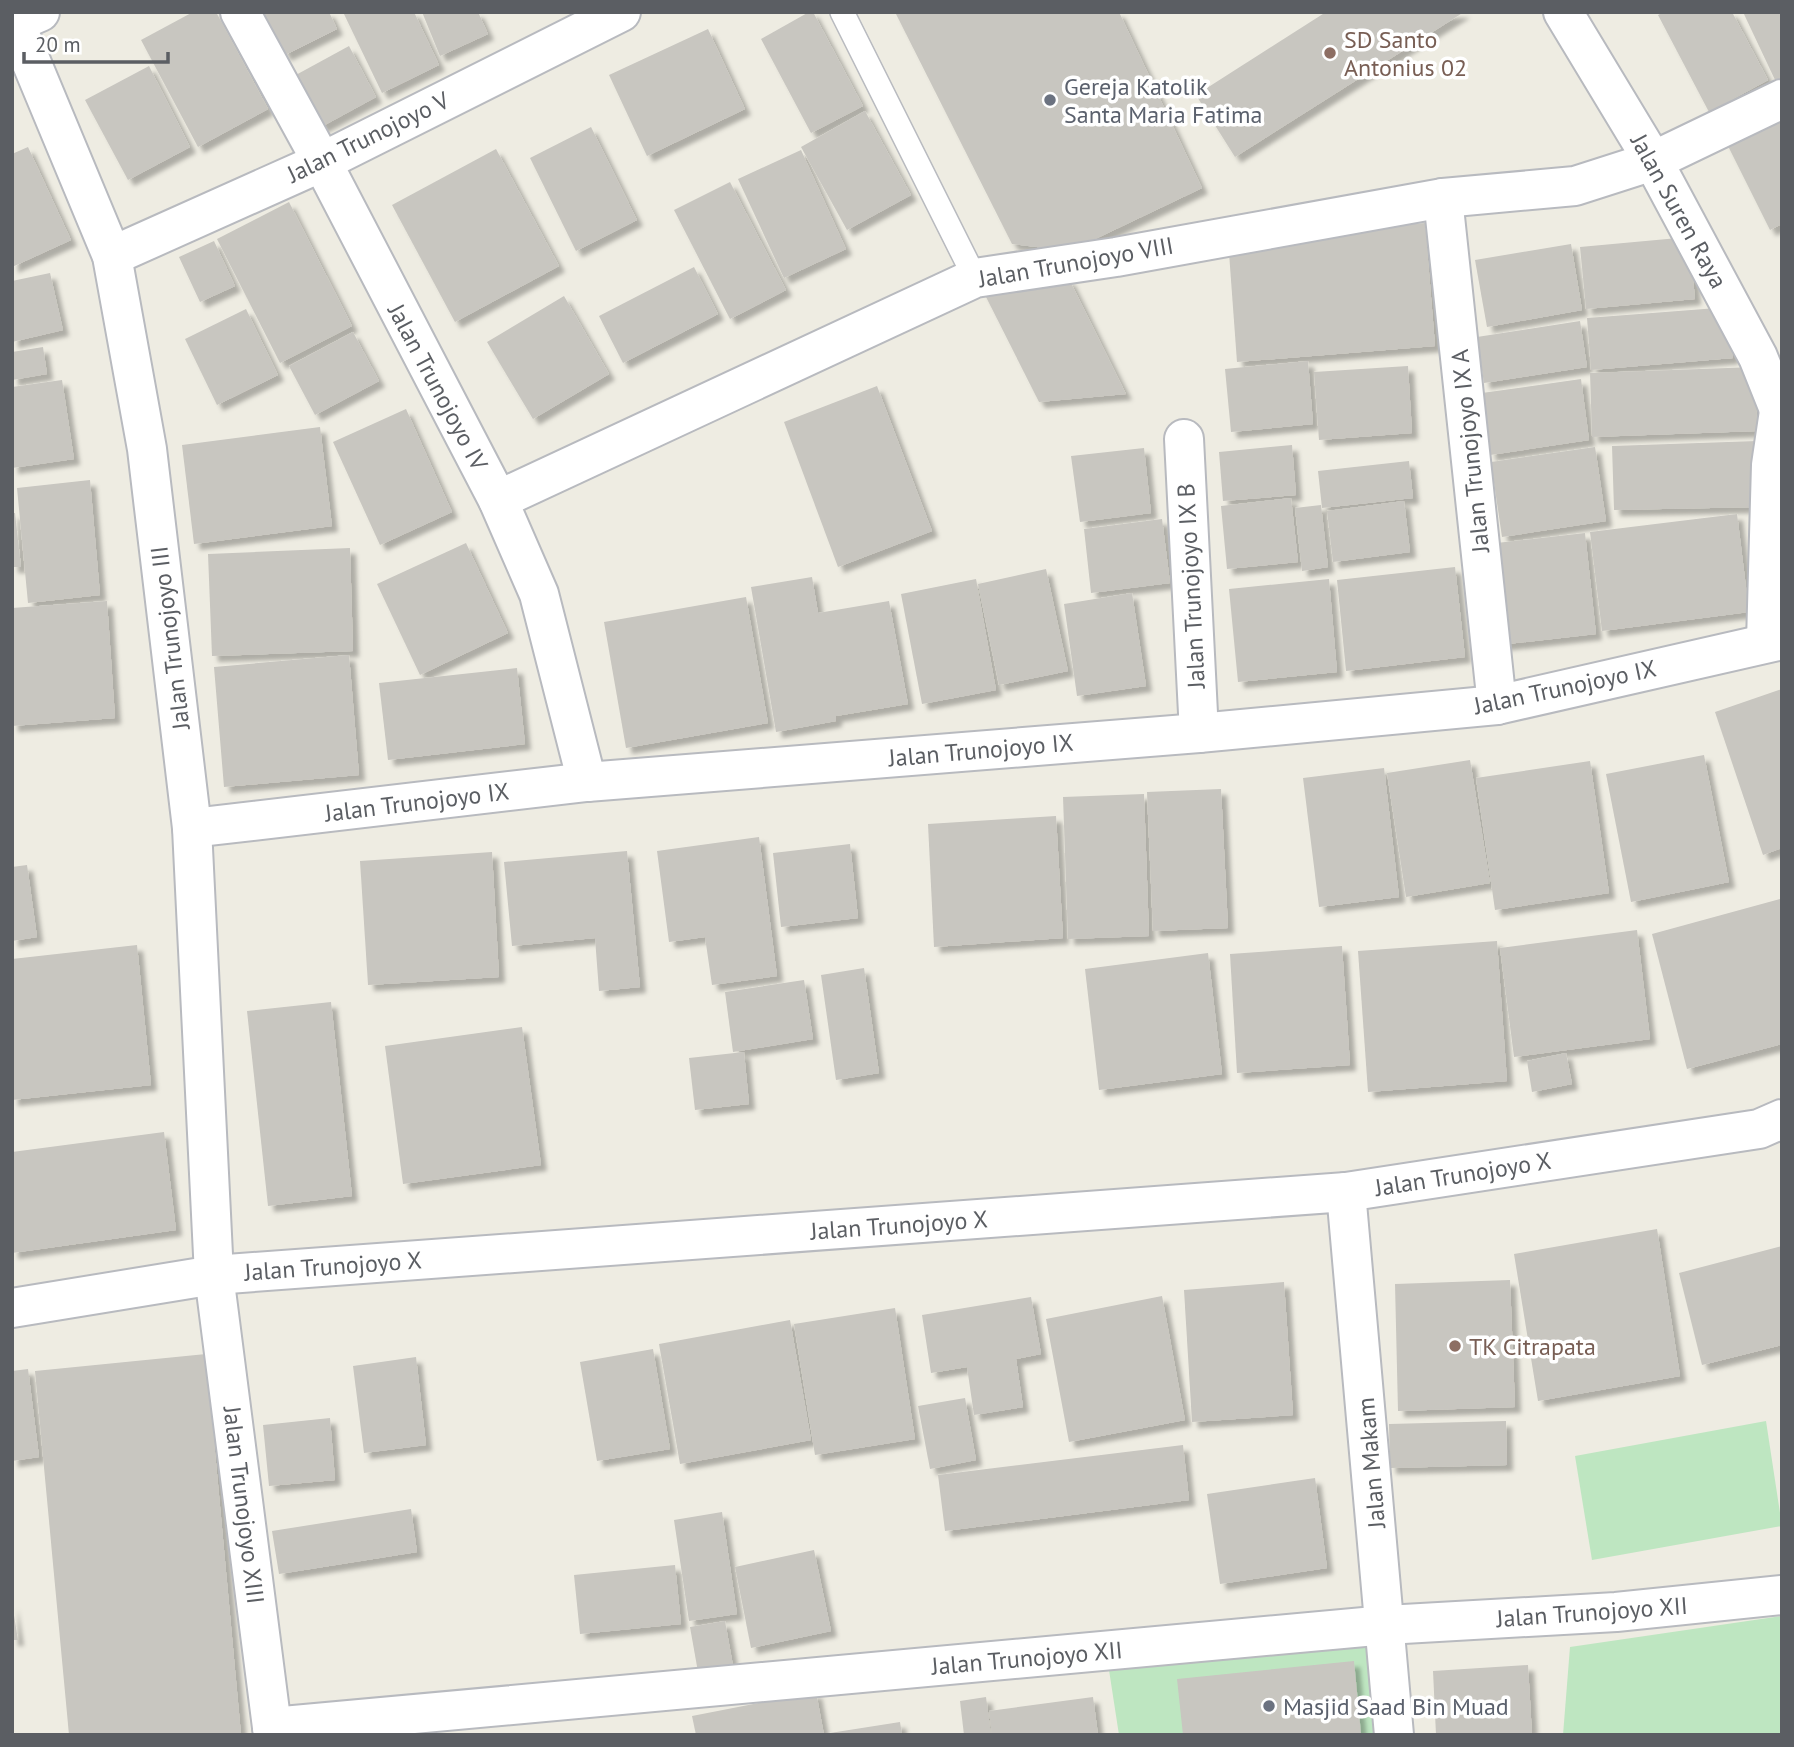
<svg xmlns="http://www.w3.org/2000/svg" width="1794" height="1747" font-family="'PT Sans',sans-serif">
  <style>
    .green { fill: #bee6c1 }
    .building { fill: #c8c6c0; filter: url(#shadow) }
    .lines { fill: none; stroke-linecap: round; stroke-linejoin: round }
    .service-casing { stroke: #b8babf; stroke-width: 26 }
    .minor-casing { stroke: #b8babf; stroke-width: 42 }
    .tertiary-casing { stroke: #b8babf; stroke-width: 42 }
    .service { stroke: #fff; stroke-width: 23 }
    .minor { stroke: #fff; stroke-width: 38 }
    .tertiary { stroke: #fff; stroke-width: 38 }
    .education-dot { fill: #8d6e63; stroke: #fff; stroke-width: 2.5 }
    .worship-dot { fill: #6b7280; stroke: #fff; stroke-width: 2.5 }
    .labels { text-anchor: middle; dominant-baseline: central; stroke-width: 7; stroke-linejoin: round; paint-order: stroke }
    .education-label { font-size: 24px; fill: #785e54; stroke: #fff; text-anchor: start }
    .worship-label { font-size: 24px; fill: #5b616d; stroke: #fff; text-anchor: start }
    .street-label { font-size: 24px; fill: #5b5e63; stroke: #fff }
  </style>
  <defs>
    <filter id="shadow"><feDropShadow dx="6" dy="6" stdDeviation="2" flood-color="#0004"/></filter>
  </defs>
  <rect width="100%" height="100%" fill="#eeece2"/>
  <g class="green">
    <polygon points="1766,1421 1782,1526 1592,1560 1575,1456"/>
    <polygon points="1782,1616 1782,1735 1563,1735 1570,1647"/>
    <polygon points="1376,1638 1383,1735 1119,1735 1109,1670"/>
  </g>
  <g class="building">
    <polygon points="193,12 216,12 268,109 198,147 141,40"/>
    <polygon points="263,12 329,12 337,29 285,55"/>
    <polygon points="343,12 414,12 439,65 382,93"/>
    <polygon points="422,12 478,12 488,34 440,56"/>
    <polygon points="809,12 813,12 863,106 811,133 761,39"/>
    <polygon points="895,12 1119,12 1202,188 1070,251 1012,244"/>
    <polygon points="1326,12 1464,12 1235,157 1196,95"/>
    <polygon points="1664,12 1732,12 1768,80 1709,112 1658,15"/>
    <polygon points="1743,12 1782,12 1782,79 1776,82"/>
    <polygon points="708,29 745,109 647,156 609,75"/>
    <polygon points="349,46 376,97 321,127 294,76"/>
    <polygon points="149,66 190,147 128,180 85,100"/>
    <polygon points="1782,107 1782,224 1770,230 1723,136"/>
    <polygon points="865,111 911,195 847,230 801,147"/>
    <polygon points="591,127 637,220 576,251 530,158"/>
    <polygon points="28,147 71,240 12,267 12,154"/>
    <polygon points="496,149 559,266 455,322 392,205"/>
    <polygon points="801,150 846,249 784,278 738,179"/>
    <polygon points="730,182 786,290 730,319 674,210"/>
    <polygon points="289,202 352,326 280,363 217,239"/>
    <polygon points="1425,223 1435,346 1237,362 1228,239"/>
    <polygon points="1689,237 1695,299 1586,309 1580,247"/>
    <polygon points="214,241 235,286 200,302 179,257"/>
    <polygon points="1571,244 1582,310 1487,327 1475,260"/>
    <polygon points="694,267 718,314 623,363 599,316"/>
    <polygon points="50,273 63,330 12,342 12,281"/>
    <polygon points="1069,279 1126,394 1039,402 982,289"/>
    <polygon points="564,296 609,374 533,419 487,342"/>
    <polygon points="1730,307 1733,358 1591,370 1587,318"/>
    <polygon points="246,309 278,375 217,405 185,339"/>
    <polygon points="1580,321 1587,367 1484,383 1477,337"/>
    <polygon points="353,332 379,381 315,415 289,366"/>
    <polygon points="43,347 47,374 12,380 12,352"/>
    <polygon points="1308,361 1313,424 1231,432 1225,369"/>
    <polygon points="1408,366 1412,433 1319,440 1314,372"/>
    <polygon points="1755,367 1757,431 1592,437 1590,373"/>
    <polygon points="1581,379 1589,440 1490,455 1482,393"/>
    <polygon points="62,380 74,459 12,468 12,387"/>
    <polygon points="877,386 932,531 838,567 784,422"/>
    <polygon points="406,409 452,512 380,545 333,442"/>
    <polygon points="320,427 332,526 194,544 182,445"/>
    <polygon points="1757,441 1759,507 1614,510 1612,446"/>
    <polygon points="1292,445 1296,495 1223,501 1219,452"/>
    <polygon points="1595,447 1606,521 1502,537 1491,462"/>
    <polygon points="1144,448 1151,513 1080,522 1071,456"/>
    <polygon points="1409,461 1413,498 1322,508 1318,471"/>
    <polygon points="90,480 100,595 28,603 17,488"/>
    <polygon points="1291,498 1298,562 1227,569 1221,506"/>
    <polygon points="1404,501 1410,552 1333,562 1327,511"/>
    <polygon points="1321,505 1328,567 1302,571 1295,508"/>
    <polygon points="12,513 15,513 21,567 12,567"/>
    <polygon points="1737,514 1749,612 1602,631 1590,532"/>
    <polygon points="1162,519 1170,583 1091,593 1084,529"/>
    <polygon points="1585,533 1596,634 1499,645 1488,544"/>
    <polygon points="466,543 508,633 420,675 377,584"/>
    <polygon points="350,548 353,651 212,656 208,554"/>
    <polygon points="1455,567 1465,657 1346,671 1337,580"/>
    <polygon points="1046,569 1068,671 999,685 978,584"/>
    <polygon points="812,577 818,613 889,601 908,704 836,716 836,721 776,732 751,587"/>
    <polygon points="976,579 996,690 922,704 901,594"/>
    <polygon points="1329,579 1337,672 1238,682 1229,589"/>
    <polygon points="1132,593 1146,686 1077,696 1064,604"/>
    <polygon points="746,597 768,723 626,748 604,622"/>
    <polygon points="107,601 115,718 12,726 12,608"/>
    <polygon points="349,655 359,775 224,787 214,667"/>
    <polygon points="517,668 525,744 388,760 379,683"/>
    <polygon points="1782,689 1782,848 1763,855 1715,712"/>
    <polygon points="1704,755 1729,882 1631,902 1606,774"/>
    <polygon points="1470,760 1490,883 1406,897 1387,773"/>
    <polygon points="1590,761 1609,893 1495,910 1476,778"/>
    <polygon points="1384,768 1399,897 1319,907 1303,778"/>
    <polygon points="1221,789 1228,928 1153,931 1147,792"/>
    <polygon points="1144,794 1149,936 1068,939 1063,797"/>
    <polygon points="1056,816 1063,938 934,947 928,824"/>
    <polygon points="759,837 777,976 712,985 705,937 669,942 657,851"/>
    <polygon points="850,844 858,918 781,927 773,853"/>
    <polygon points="627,851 640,987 599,991 595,938 512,946 504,862"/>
    <polygon points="492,852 499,977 368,985 360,861"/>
    <polygon points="27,865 37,937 12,941 12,867"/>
    <polygon points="1780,899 1782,1044 1687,1069 1652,934"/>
    <polygon points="1637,930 1650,1039 1514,1057 1500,948"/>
    <polygon points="1497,941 1507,1081 1368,1092 1358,951"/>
    <polygon points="137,945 151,1085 12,1100 12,959"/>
    <polygon points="1342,946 1350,1065 1237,1073 1230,954"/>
    <polygon points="1208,953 1222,1074 1099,1090 1085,969"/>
    <polygon points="864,968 879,1073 836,1080 821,975"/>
    <polygon points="804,980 813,1039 733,1052 725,992"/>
    <polygon points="331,1002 352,1196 268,1206 247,1011"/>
    <polygon points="522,1027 541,1165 403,1184 385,1046"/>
    <polygon points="744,1052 749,1104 695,1110 689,1058"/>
    <polygon points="1566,1053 1572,1084 1532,1092 1527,1061"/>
    <polygon points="164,1132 176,1230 12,1253 12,1152"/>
    <polygon points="1657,1229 1680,1376 1538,1401 1514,1254"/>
    <polygon points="1782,1246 1782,1345 1702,1365 1679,1273"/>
    <polygon points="1510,1280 1515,1407 1398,1411 1395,1284"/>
    <polygon points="1284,1282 1293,1415 1192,1422 1184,1290"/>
    <polygon points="1162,1296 1185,1420 1069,1442 1046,1319"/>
    <polygon points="1031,1297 1041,1354 1016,1359 1023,1407 974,1415 967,1367 931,1373 922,1315"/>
    <polygon points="895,1308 915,1439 815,1455 794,1324"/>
    <polygon points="790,1320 811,1440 680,1464 659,1344"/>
    <polygon points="653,1349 670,1449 597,1461 580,1362"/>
    <polygon points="206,1354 241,1735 69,1735 35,1371"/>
    <polygon points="416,1357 426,1445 364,1453 353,1366"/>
    <polygon points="28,1369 39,1457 12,1461 12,1371"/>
    <polygon points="965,1398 976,1460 930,1469 918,1406"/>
    <polygon points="330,1418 335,1480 269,1486 263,1425"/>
    <polygon points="1506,1421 1507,1465 1390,1468 1389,1424"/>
    <polygon points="1183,1445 1189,1500 945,1531 938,1475"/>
    <polygon points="1315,1478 1327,1568 1220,1584 1207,1494"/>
    <polygon points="411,1509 417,1552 279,1574 272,1531"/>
    <polygon points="722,1512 737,1614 689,1621 674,1520"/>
    <polygon points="814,1550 831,1631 751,1648 735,1567"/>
    <polygon points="675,1565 681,1624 580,1634 574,1575"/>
    <polygon points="12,1603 18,1640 12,1640"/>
    <polygon points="725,1621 733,1666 698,1672 690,1627"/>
    <polygon points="1354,1661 1361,1734 1183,1735 1177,1679"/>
    <polygon points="1528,1665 1532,1735 1436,1735 1433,1671"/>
    <polygon points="816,1692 824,1735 696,1735 692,1716"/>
    <polygon points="986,1697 991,1735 964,1735 960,1701"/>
    <polygon points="1093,1697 1098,1735 992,1735 989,1711"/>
    <polygon points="900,1722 902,1735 831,1735 830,1733"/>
  </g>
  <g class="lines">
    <defs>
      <polyline id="service" points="842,12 975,278"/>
      <g id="minor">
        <polyline points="240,12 322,162 498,500 539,594 587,782"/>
        <polyline points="15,23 112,256 147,449 192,828 214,1275 273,1735"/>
        <polyline points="1443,198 1497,705"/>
        <polyline points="112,256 322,162 621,12"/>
        <polyline points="1184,439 1199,733"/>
        <polyline points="498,500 975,278 1116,257 1443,198 1575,186 1653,161 1782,99"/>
        <polyline points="1766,642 1771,465 1779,411"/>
        <polyline points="192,828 587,782 1199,733 1497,705 1782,640"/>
        <polyline points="1346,1192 1394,1735"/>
        <polyline points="12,1308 214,1275 1346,1192 1759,1129 1782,1119"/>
        <polyline points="272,1727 1386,1625 1616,1612 1782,1595"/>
      </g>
      <g id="tertiary">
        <polyline points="1563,12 1653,161 1758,357 1782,417"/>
        <polyline points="12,24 40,12"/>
      </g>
    </defs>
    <use href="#service" class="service-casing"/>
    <use href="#minor" class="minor-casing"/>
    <use href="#tertiary" class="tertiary-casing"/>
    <use href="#service" class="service"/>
    <use href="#minor" class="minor"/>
    <use href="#tertiary" class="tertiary"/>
  </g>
  <g class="education-dot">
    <circle cx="1330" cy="53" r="7"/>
    <circle cx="1455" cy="1346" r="7"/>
  </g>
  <g class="worship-dot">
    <circle cx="1050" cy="100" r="7"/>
    <circle cx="1269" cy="1706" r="7"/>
  </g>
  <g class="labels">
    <g class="education-label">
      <text x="1344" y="39">SD Santo<tspan x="1344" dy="28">Antonius 02</tspan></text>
      <text x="1469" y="1346">TK Citrapata</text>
    </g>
    <g class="worship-label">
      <text x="1064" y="86">Gereja Katolik<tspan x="1064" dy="28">Santa Maria Fatima</tspan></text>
      <text x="1283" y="1706">Masjid Saad Bin Muad</text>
    </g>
    <g class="street-label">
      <text transform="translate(368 137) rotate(-26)">Jalan Trunojoyo V</text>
      <text transform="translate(1679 211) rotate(61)">Jalan Suren Raya</text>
      <text transform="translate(1076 262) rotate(-10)">Jalan Trunojoyo VIII</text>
      <text transform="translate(438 387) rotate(62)">Jalan Trunojoyo IV</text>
      <text transform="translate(1470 451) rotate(-96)">Jalan Trunojoyo IX A</text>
      <text transform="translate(1191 586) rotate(-93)">Jalan Trunojoyo IX B</text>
      <text transform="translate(170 638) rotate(-97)">Jalan Trunojoyo III</text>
      <text transform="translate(1565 687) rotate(-12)">Jalan Trunojoyo IX</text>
      <text transform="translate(981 750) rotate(-5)">Jalan Trunojoyo IX</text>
      <text transform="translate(417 802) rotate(-7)">Jalan Trunojoyo IX</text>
      <text transform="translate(1463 1174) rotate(-9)">Jalan Trunojoyo X</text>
      <text transform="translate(899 1225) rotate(-4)">Jalan Trunojoyo X</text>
      <text transform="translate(333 1266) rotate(-4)">Jalan Trunojoyo X</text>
      <text transform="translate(1371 1463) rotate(-95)">Jalan Makam</text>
      <text transform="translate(244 1505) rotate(83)">Jalan Trunojoyo XIII</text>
      <text transform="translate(1592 1612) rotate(-4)">Jalan Trunojoyo XII</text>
      <text transform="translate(1027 1658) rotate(-5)">Jalan Trunojoyo XII</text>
    </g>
  </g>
  <rect width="1794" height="1747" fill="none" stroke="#5b5e63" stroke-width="28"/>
  <path d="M24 52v10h144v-10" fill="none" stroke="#5b5e63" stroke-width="3.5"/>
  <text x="35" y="52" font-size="21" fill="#5b5e63" stroke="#ffffff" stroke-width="5" paint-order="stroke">20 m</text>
</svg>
